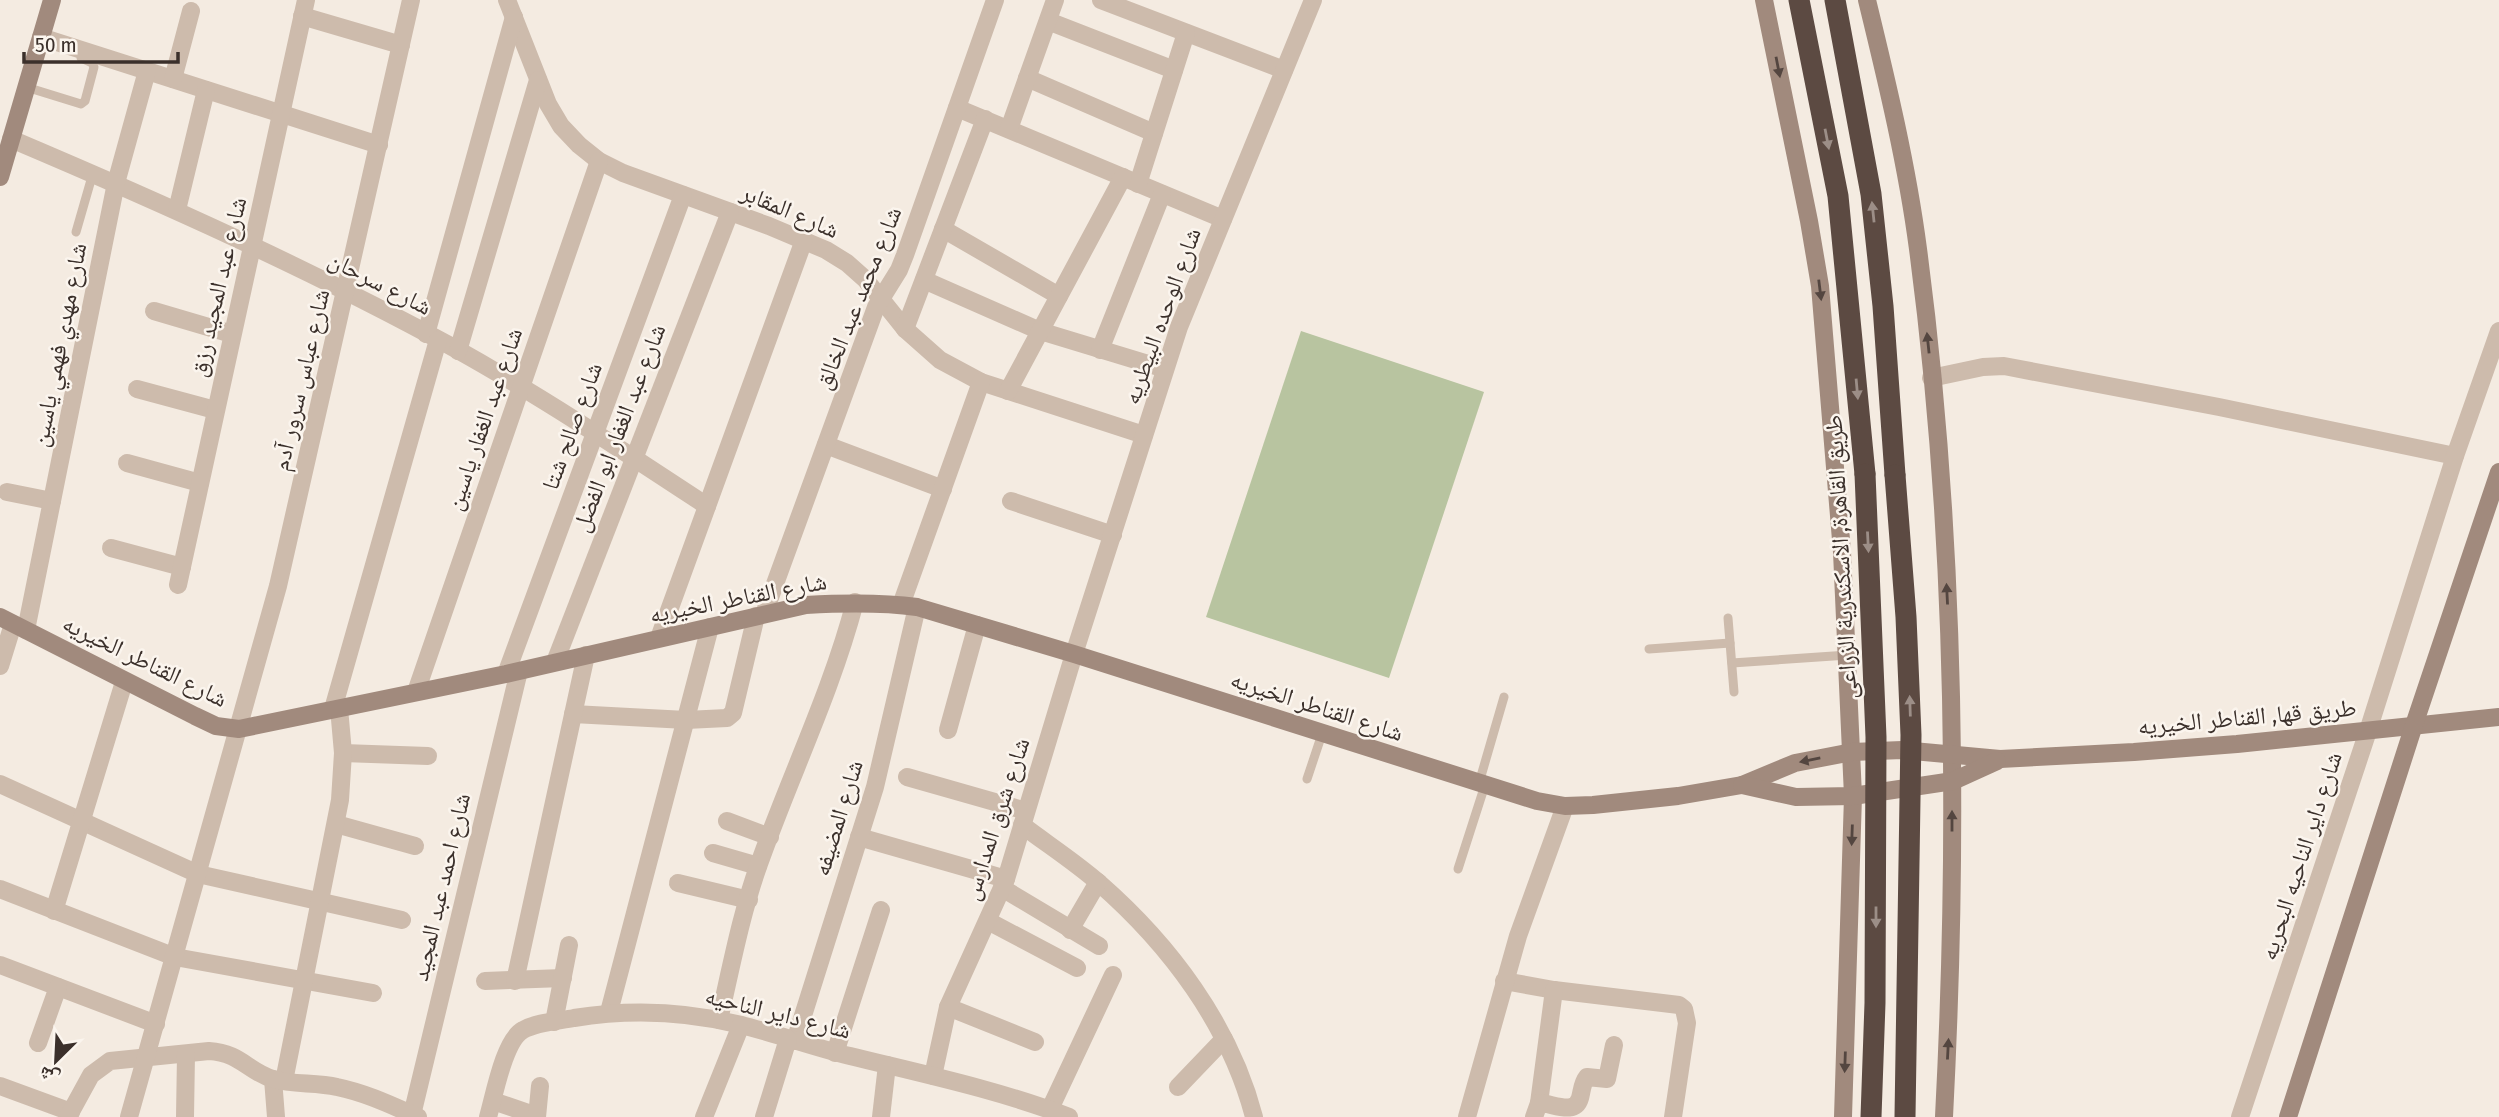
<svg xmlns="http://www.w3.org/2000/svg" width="2499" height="1117" font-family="'Fira Sans Condensed','Noto Naskh Arabic',sans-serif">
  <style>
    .green { fill: #b8c4a0 }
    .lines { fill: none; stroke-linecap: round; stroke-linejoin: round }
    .lane { stroke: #cdbbac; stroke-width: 9 }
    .street { stroke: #cdbbac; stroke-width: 18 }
    .secondary { stroke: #a18a7d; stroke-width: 18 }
    .highway { stroke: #5c4a42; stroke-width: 21 }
    .highway-bridge { stroke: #5c4a42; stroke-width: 21 }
    .oneway { fill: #544640 }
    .oneway2 { fill: #9c8e87 }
    .labels { text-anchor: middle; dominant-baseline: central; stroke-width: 5; stroke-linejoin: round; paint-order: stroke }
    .street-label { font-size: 24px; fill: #3b302b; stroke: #fbf5ee }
  </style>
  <rect width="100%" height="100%" fill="#f4ebe1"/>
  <polygon class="green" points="1301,331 1484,392 1389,678 1206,617"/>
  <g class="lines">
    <g class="lane">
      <polyline points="26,87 81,104 85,101 94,67 92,63 81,58"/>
      <polyline points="76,232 93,173"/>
      <polyline points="1728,618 1734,692"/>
      <polyline points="1649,649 1730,643"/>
      <polyline points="1732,663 1848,655"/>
      <polyline points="1307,779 1322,734"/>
      <polyline points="1479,783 1504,697"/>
      <polyline points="1458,869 1485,785"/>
    </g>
    <g class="street">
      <polyline points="507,0 548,104 561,126 579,145 599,161 623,173 769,226 826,250 847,263 865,279 905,329 940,360 981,382 1144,435"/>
      <polyline points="1101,0 1284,70"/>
      <polyline points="302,16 401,45"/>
      <polyline points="1048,21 1174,70"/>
      <polyline points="41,37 379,145"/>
      <polyline points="1027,78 1154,133"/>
      <polyline points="173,79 191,11"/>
      <polyline points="957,108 1223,219"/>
      <polyline points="1009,129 1055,0"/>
      <path d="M11 139C162 203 312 270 456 349 542 397 625 452 707 506"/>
      <polyline points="1138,184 1186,33"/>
      <polyline points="177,210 206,90"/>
      <polyline points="943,229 1059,296"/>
      <polyline points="924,280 1040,331 1165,369"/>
      <polyline points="154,311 232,334"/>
      <polyline points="905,329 985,119"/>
      <polyline points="426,334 514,17"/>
      <polyline points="1100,350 1162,194"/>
      <polyline points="458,351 538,80"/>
      <polyline points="1931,378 1983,367 2004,366 2219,407 2455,456"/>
      <polyline points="137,389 215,410"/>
      <polyline points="1008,391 1123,177"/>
      <polyline points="826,445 943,489"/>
      <polyline points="127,463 200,483"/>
      <polyline points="7,492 52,501"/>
      <polyline points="1011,501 1113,535"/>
      <polyline points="111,548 182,567"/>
      <polyline points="178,585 306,0"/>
      <polyline points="901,605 981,382"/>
      <polyline points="764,614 876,307 899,270 905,255 995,0"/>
      <polyline points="26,630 116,183 147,71"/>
      <polyline points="659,638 804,240"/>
      <polyline points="555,662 730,212"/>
      <polyline points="0,666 13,624"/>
      <polyline points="506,674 683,195"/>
      <polyline points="416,692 599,161"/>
      <polyline points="333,709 438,340"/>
      <polyline points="573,714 686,720 727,718 733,713 756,616"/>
      <polyline points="948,730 977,625"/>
      <polyline points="343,753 428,756"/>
      <polyline points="907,777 1026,811"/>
      <polyline points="0,784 198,874 402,920"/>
      <polyline points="727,821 770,837"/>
      <polyline points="336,824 415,846"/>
      <path d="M1022 825C1047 844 1075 862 1099 883 1170 945 1230 1025 1254 1117"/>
      <polyline points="859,837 1006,879"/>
      <polyline points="713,853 758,866"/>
      <polyline points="678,883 749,900"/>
      <polyline points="1002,888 1099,946"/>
      <polyline points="0,889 175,957 373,993"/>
      <polyline points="54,911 124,682"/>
      <polyline points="988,921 1077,968"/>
      <polyline points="1070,930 1098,882"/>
      <polyline points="0,965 156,1024"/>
      <polyline points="485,981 563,978"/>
      <polyline points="515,981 586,655"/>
      <polyline points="1504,981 1554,990 1679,1005 1684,1009 1687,1023 1673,1117"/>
      <polyline points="948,1007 1035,1042"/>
      <polyline points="609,1012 710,627"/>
      <path d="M719 1020C731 968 741 914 759 864 790 776 831 693 855 602"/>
      <polyline points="554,1022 569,945"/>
      <polyline points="795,1041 875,787 917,607"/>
      <polyline points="38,1043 58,987"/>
      <polyline points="835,1053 881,910"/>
      <polyline points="933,1076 948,1007 1006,879 1074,654 1179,327 1313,0"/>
      <polyline points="273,1079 276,1117"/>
      <polyline points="284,1081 340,800 343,753 339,708"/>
      <polyline points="0,1086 71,1112"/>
      <polyline points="1178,1087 1224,1039"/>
      <polyline points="493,1101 537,1116"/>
      <polyline points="1539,1103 1554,990"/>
      <polyline points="1050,1109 1113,975"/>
      <polyline points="412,1115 519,671"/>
      <path d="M68 1117 91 1075 110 1061 209 1051C241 1053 247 1071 273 1079 293 1085 316 1082 337 1087 366 1093 391 1105 418 1117"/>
      <polyline points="129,1117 278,586 411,0"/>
      <polyline points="185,1117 186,1054"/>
      <path d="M488 1117C494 1097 504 1040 523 1030 537 1022 558 1021 574 1018 629 1009 683 1011 737 1024 775 1033 812 1047 850 1056 923 1074 999 1090 1069 1117"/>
      <polyline points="537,1117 540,1086"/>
      <polyline points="704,1117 741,1025"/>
      <polyline points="764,1117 788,1039"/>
      <polyline points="881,1117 887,1065"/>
      <polyline points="1467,1117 1518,936 1565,806"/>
      <path d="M1534 1117 1539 1103C1552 1103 1575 1116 1580 1098 1582 1091 1582 1083 1587 1077L1607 1079 1614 1045"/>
      <polyline points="2240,1117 2368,731 2455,456 2499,331"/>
    </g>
    <g class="secondary">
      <polyline points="1764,0 1809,221 1820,286 1842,552 1853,796 1843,1117"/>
      <path d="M1867 0C1887 82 1907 165 1918 249 1956 536 1959 828 1944 1117"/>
      <polyline points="0,177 52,0"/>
      <path d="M0 617 195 716 216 726 239 729 506 674 806 605C843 603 880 602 917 607L1074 654 1537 801 1565 806 1593 805 1678 796 1742 785 1795 763 1852 752 1902 750 2000 759 2134 752 2237 744 2499 717"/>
      <polyline points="1742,785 1796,797 1853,796 1953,781 1997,761"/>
      <polyline points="2288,1117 2414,725 2499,472"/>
    </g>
    <g class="highway">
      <polyline points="1799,0 1838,196 1865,474"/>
      <polyline points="1835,0 1871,194 1883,306 1895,475"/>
    </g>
    <g class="highway-bridge">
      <polyline points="1865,474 1876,737 1875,1003 1871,1117"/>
      <polyline points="1895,475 1906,617 1911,735 1905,1117"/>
    </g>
  </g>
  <defs><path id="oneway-solid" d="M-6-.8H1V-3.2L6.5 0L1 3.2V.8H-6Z" transform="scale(1.75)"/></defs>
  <g class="oneway">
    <use href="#oneway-solid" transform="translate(1778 67) rotate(79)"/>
    <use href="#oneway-solid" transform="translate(1820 290) rotate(83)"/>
    <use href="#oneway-solid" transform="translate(1928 343) rotate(-96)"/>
    <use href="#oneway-solid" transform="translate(1947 594) rotate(-93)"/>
    <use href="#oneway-solid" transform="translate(1810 760) rotate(169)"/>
    <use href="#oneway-solid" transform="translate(1952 821) rotate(-90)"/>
    <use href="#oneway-solid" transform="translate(1852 835) rotate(92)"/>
    <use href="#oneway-solid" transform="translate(1948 1049) rotate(-87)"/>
    <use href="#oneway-solid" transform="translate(1845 1062) rotate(92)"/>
  </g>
  <g class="oneway2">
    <use href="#oneway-solid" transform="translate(1827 139) rotate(79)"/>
    <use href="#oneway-solid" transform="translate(1873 212) rotate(-96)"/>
    <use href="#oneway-solid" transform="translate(1857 389) rotate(85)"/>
    <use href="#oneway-solid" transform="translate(1868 542) rotate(87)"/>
    <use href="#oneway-solid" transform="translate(1910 706) rotate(-92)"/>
    <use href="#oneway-solid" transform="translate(1876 917) rotate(90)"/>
  </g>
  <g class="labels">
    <g class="street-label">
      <text transform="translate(790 211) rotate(23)">شارع المقابر</text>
      <text transform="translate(380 283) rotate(27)">شارع سرحان</text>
      <text transform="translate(218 287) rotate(-77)">شارع عبد المجيد رزق</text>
      <text transform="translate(858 298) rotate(-68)">شارع محمد عبد الخالق</text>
      <text transform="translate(1162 316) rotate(-70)">شارع الوحده البيطريه</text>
      <text transform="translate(59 345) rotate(-79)">شارع مهدي فهمي ياسين</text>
      <text transform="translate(301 380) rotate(-77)">شارع عباس سرور آدم</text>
      <text transform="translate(484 419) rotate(-71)">شارع عبد الغفار ياسين</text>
      <text transform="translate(572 426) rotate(-70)">شارع صالح شتا</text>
      <text transform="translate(619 428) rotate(-69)">شارع عبد الغفار ابو الفضل</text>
      <text transform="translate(1841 557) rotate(-93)">طريق القاهرة, الاسكندرية الزراعى</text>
      <text transform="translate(738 598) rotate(-11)">شارع القناطر الخيريه</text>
      <text transform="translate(145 661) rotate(26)">شارع القناطر الخيريه</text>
      <text transform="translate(1317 706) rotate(18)">شارع القناطر الخيريه</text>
      <text transform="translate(2247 717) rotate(-5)">طريق قها, القناطر الخيريه</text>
      <text transform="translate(838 818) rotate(-73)">شارع المضيفه</text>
      <text transform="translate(996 819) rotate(-72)">شارع شرق المدارس</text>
      <text transform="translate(2301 856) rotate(-72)">شارع داير الناحيه البحريه</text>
      <text transform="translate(441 887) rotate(-77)">شارع احمد عبد المجيد</text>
      <text transform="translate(778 1013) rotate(14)">شارع داير الناحيه</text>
    </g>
  </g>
  <g transform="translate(56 1061) rotate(204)" stroke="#fbf5ee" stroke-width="5" paint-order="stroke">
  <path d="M0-5L12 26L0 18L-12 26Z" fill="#3b302b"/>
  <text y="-10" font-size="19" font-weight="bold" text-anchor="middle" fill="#3b302b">ش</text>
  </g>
  <path d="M24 52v10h154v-10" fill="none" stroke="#3b302b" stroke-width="3.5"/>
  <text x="35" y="52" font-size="21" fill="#3b302b" stroke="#fbf5ee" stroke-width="5" paint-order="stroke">50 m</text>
</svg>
